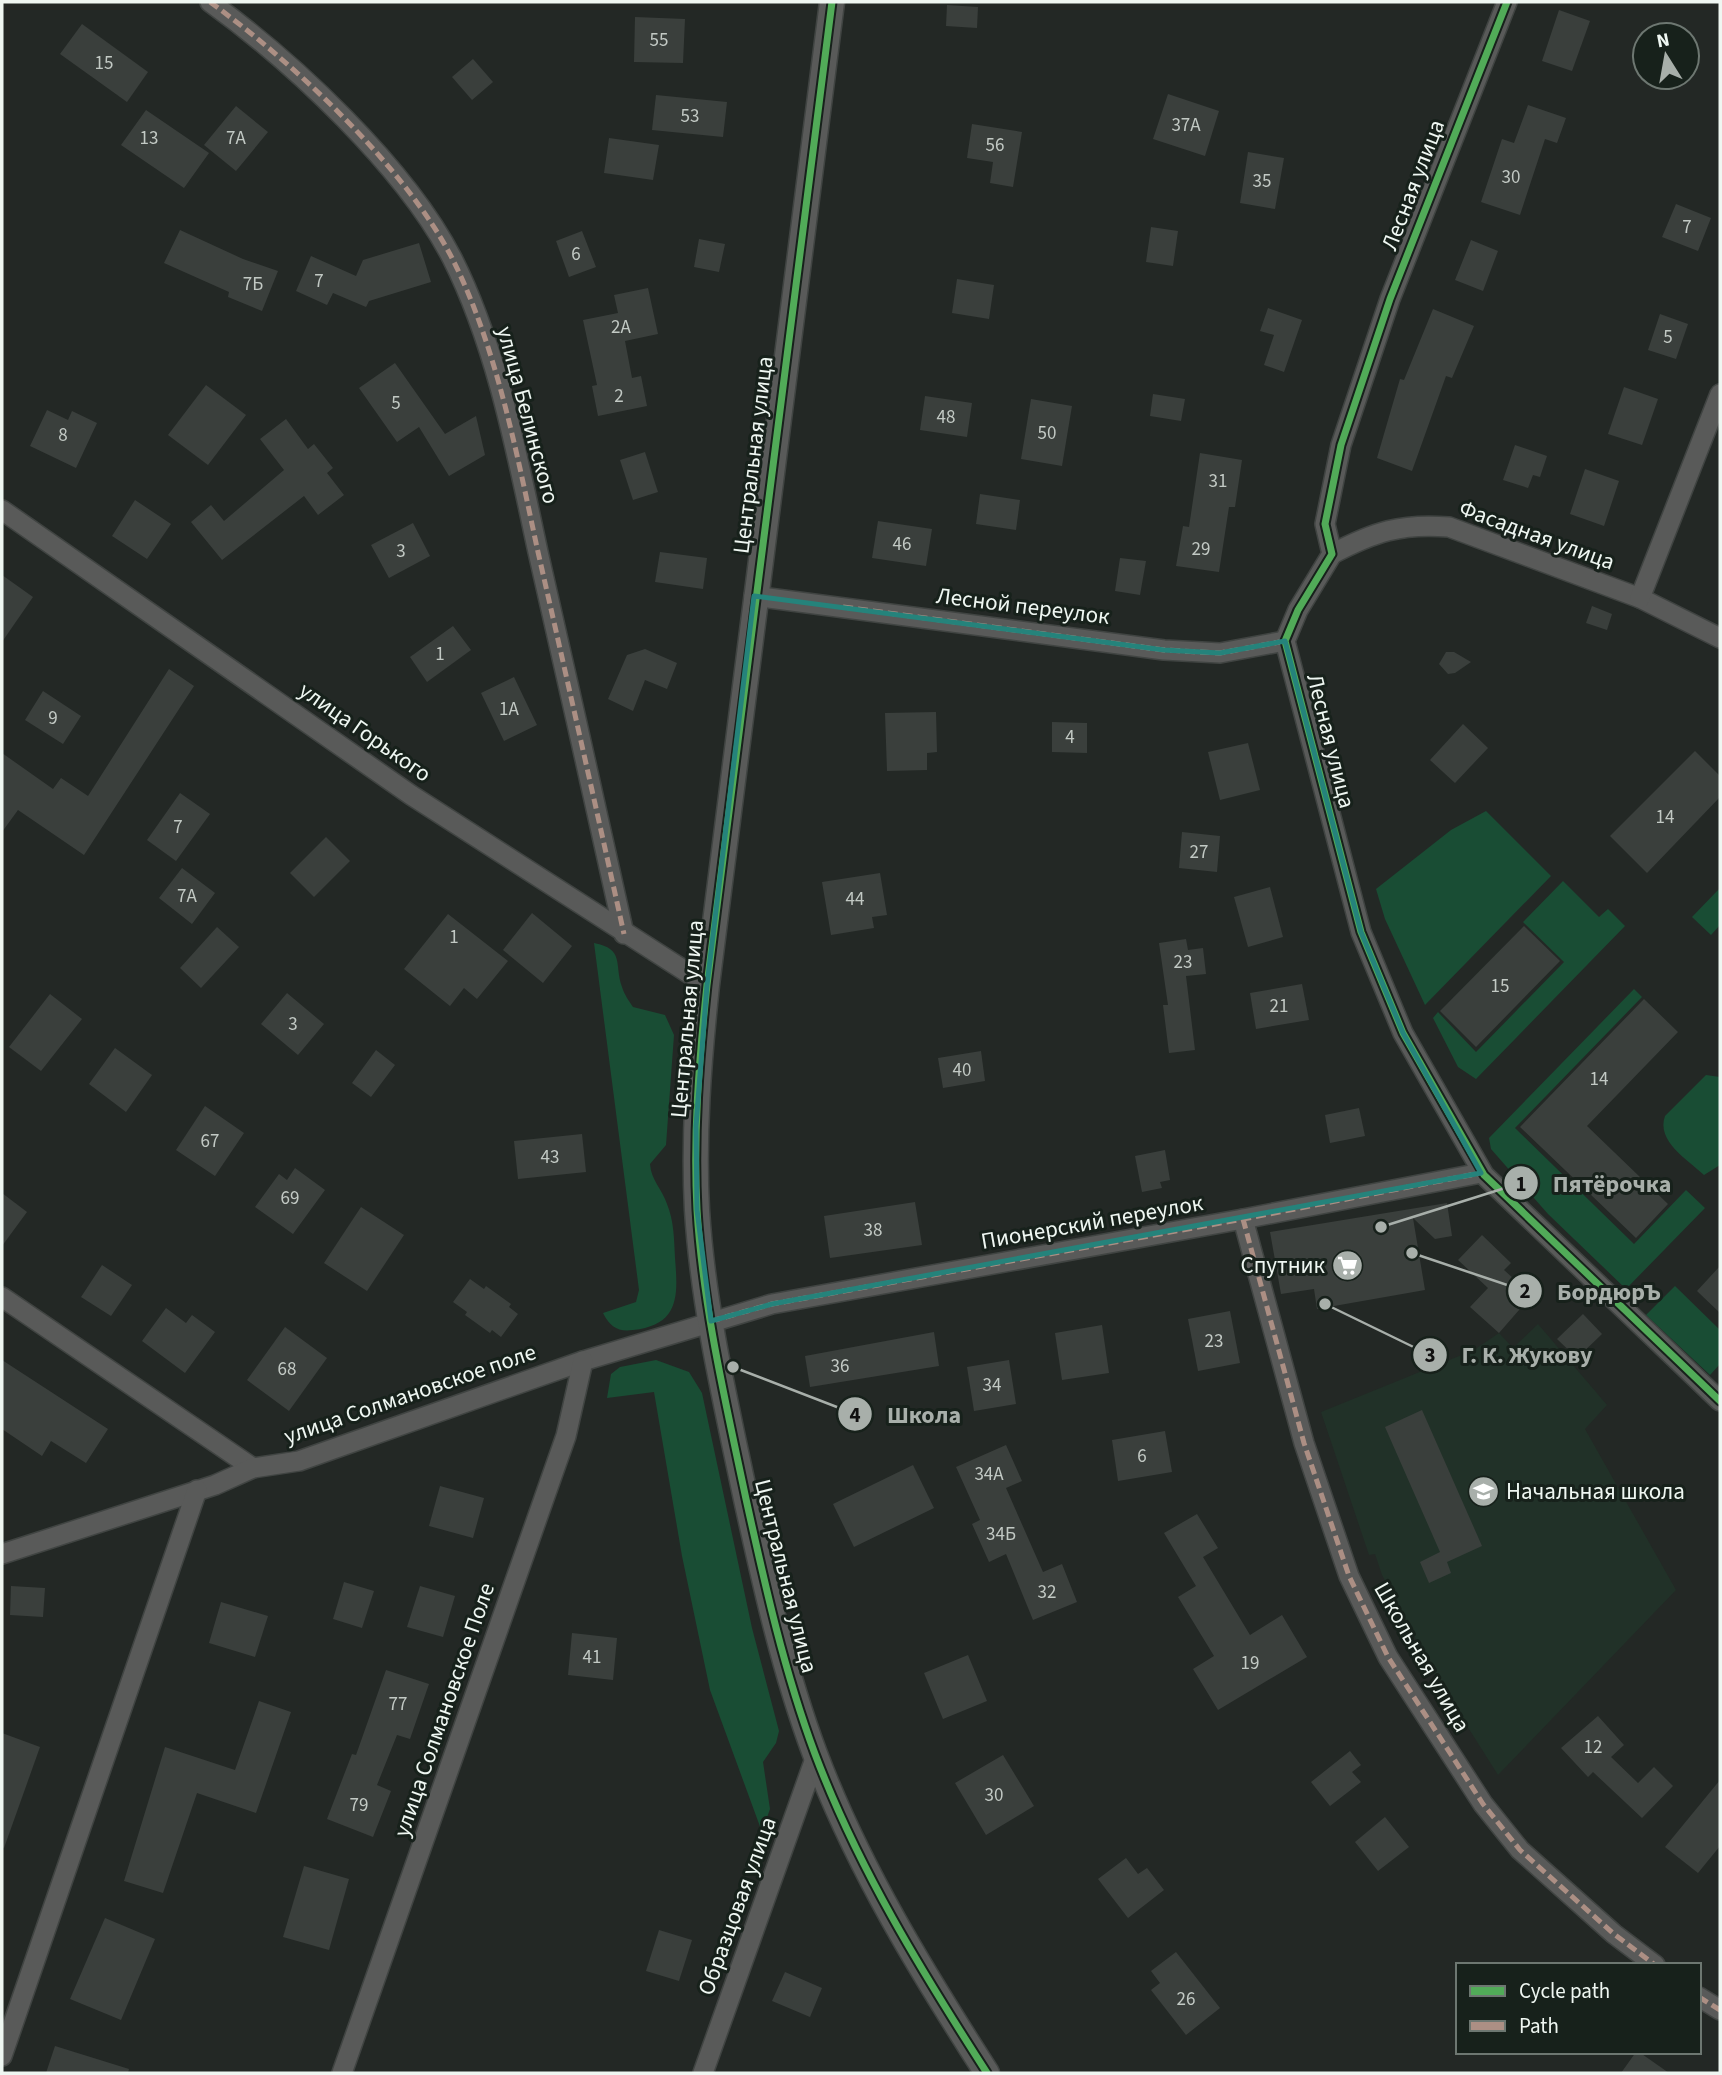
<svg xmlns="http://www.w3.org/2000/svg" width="1722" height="2075" font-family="'Source Sans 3',sans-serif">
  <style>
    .built { fill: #213128 }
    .green { fill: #194d34 }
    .building { fill: #3a3f3c }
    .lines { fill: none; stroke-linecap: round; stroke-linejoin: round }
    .minor-casing { stroke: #404442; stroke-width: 22 }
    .tertiary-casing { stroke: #404442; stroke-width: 27 }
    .minor { stroke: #595a59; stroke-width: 19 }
    .tertiary { stroke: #595a59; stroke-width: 24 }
    .quiet { stroke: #ac8f84; stroke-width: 5; stroke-dasharray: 10 5; stroke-linecap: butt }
    .cycleway-casing { stroke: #17211b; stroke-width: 11 }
    .cycleway { stroke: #51ab58; stroke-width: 7 }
    .marked { fill: none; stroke: #25837b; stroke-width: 5; stroke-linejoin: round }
    .labels { text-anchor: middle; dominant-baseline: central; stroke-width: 6; stroke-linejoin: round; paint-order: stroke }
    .number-label { font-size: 19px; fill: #c2c9c4 }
    .street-label { font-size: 23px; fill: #eff7f2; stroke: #17211b }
    .poi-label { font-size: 23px; fill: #eff7f2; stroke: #17211b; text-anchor: end }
    .leader { fill: none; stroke: #a8afaa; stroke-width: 2.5 }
    .callout-dot { fill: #a8afaa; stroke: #17211b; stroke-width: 2.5 }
    .mark-label { font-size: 21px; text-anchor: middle; font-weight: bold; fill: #111 }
    .callout-label { font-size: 24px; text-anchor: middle; font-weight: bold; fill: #a8afaa; stroke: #17211b; stroke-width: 6; stroke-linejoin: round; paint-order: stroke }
  </style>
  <rect width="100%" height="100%" fill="#232825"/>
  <polygon class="built" points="1538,1324 1607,1405 1585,1429 1676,1590 1498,1775 1433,1672 1382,1575 1375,1554 1369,1555 1321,1412 1474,1350 1499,1333 1513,1348"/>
  <g class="green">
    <polygon points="1486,811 1551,876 1425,1005 1385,919 1376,889 1451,830"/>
    <polygon points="1563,881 1599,917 1608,909 1625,926 1476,1079 1458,1067 1433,1018 1438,1012 1476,1052 1564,962 1523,922"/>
    <polygon points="1720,888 1720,925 1711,935 1692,917"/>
    <path d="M594 943C625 949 614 964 622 987 624 994 629 1001 633 1007L665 1015 674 1035 666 1145 650 1164C651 1180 662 1189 667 1204 674 1221 674 1239 675 1258 678 1295 680 1325 633 1330 618 1332 610 1327 603 1313L636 1302 639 1290Z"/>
    <polygon points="1634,989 1642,997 1515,1128 1634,1244 1686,1190 1705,1208 1626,1289 1548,1214 1491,1149 1489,1138"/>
    <path d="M1706 1075 1720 1077V1165L1704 1175C1687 1159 1656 1141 1665 1116Z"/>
    <polygon points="1675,1286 1720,1330 1720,1364 1710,1375 1646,1315"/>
    <polygon points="656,1360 689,1372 702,1393 752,1628 779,1731 776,1743 763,1762 770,1809 762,1832 710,1690 682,1556 654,1392 607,1398 611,1374 620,1367"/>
  </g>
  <g class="building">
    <polygon points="947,5 978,7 977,28 946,26"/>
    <polygon points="1559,10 1590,21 1572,71 1542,61"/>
    <polygon points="635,17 685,19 683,63 634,62"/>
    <polygon points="82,24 148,72 127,102 60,54"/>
    <polygon points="473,59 493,82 472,100 452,77"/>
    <polygon points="1168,94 1219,111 1205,156 1153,139"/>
    <polygon points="656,95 727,102 723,137 652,130"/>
    <polygon points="1528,105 1566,118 1557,143 1545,139 1520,215 1481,202 1502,139 1514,143"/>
    <polygon points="236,106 268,132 236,171 204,145"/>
    <polygon points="146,110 209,153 184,188 121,145"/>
    <polygon points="972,124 1022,132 1013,187 990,183 993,162 967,158"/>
    <polygon points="609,138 659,145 653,180 604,173"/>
    <polygon points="1248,152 1284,158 1275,209 1240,203"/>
    <polygon points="1676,204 1711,218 1698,251 1662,237"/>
    <polygon points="1151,227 1178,231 1173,266 1146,262"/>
    <polygon points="180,230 243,259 278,271 262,311 228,297 229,292 164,263"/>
    <polygon points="582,231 596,267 569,277 556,241"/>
    <polygon points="699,239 725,244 719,272 694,267"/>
    <polygon points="1471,240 1498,251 1483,291 1455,280"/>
    <polygon points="419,243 431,282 369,301 366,307 333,293 327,305 296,291 311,256 356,276 363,260"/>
    <polygon points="957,279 994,285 989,319 952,313"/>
    <polygon points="648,288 658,334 625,341 632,378 641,376 647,406 598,416 592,386 597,385 583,320 618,313 614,295"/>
    <polygon points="1268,308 1302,320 1284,372 1264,365 1274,335 1260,331"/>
    <polygon points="1433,309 1474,326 1452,378 1446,376 1412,471 1377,458 1400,379 1404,380"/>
    <polygon points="1660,314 1688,324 1676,359 1648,350"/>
    <polygon points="395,363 445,434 476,416 485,455 449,476 419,427 397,442 359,388"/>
    <polygon points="206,385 246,415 208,465 168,435"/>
    <polygon points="1624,387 1658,399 1642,445 1608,434"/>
    <polygon points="1153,394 1185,399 1181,421 1150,416"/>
    <polygon points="925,396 972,403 967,437 920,430"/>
    <polygon points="1031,399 1072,406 1062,466 1021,459"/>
    <polygon points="47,410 68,420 72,411 97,423 76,468 30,446"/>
    <polygon points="286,419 308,449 314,444 333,468 327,473 344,495 318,515 304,496 222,560 191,522 211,505 224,521 284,470 260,439"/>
    <polygon points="1515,445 1547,456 1540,477 1533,475 1528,488 1503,480"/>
    <polygon points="645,452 658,492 633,500 620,460"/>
    <polygon points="1200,453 1242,460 1235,507 1229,507 1219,572 1176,566 1183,526 1189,527"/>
    <polygon points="1585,469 1619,481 1604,526 1570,514"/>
    <polygon points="980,494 1020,500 1016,530 976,524"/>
    <polygon points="135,500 171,524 147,559 112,536"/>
    <polygon points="878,521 932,529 926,566 872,558"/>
    <polygon points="413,523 430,556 389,578 371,545"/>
    <polygon points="660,552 707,558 703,589 655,582"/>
    <polygon points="1120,558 1146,561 1140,595 1115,591"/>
    <polygon points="2,575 33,597 2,642"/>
    <polygon points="1592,606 1612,614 1607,630 1586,623"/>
    <polygon points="453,626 471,650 427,682 410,657"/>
    <polygon points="645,649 677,663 667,689 645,680 633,711 608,699 627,655"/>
    <polygon points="1446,652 1454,652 1471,662 1455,673 1448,674 1439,664"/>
    <polygon points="169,669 194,686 84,855 18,810 2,832 2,753 53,789 61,778 88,796"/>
    <polygon points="514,677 537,725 504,741 481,693"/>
    <polygon points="43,691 81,716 63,744 25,720"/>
    <polygon points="936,712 937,752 927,753 927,770 887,771 885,713"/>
    <polygon points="1052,722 1087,723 1087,753 1052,752"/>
    <polygon points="1463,724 1488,748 1455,783 1430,760"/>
    <polygon points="1248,743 1260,790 1220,800 1208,752"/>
    <polygon points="1695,751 1720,776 1720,797 1647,873 1610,836"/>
    <polygon points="180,793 210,814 176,861 147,840"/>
    <polygon points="1182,832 1220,836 1217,872 1179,868"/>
    <polygon points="326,837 350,861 314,897 290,873"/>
    <polygon points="182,868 215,893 192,924 159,898"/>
    <polygon points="880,873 887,915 872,917 874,928 831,935 822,882"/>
    <polygon points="1270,887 1283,937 1248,947 1234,897"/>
    <polygon points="532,913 572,946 543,983 503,950"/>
    <polygon points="448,914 508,961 477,999 464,988 450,1006 404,969"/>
    <polygon points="1524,926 1560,961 1476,1047 1440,1011"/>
    <polygon points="217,927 239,947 201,988 180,968"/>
    <polygon points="1186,939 1188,950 1203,948 1206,974 1186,976 1195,1050 1169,1053 1163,1005 1168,1005 1159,943"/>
    <polygon points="1302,984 1309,1020 1256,1029 1250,993"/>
    <polygon points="287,993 324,1024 298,1055 261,1024"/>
    <polygon points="50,994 82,1019 41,1071 9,1047"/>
    <polygon points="1644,999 1678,1032 1587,1126 1668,1204 1636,1238 1520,1127"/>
    <polygon points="115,1048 152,1075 126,1112 89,1084"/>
    <polygon points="376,1050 395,1065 371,1097 352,1083"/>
    <polygon points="981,1051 985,1081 943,1088 938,1058"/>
    <polygon points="205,1106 244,1133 215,1176 176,1150"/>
    <polygon points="1359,1108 1365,1136 1330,1143 1325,1115"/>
    <polygon points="582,1134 586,1172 518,1179 514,1141"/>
    <polygon points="1165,1150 1170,1180 1160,1182 1162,1188 1142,1192 1135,1156"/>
    <polygon points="295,1168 325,1190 293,1234 255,1207 279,1174 287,1180"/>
    <polygon points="2,1193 27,1212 2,1246"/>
    <polygon points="915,1202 922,1245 830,1258 824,1216"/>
    <polygon points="1447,1203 1452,1236 1435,1239 1413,1218 1425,1290 1317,1309 1314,1289 1281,1294 1270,1232"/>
    <polygon points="361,1207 404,1235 367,1291 324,1263"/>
    <polygon points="1482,1235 1511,1263 1504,1270 1532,1295 1499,1333 1470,1307 1488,1288 1458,1260"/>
    <polygon points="102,1265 132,1285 111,1316 81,1297"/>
    <polygon points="1720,1266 1720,1313 1697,1291"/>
    <polygon points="470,1279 484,1289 486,1286 511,1304 509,1307 518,1314 501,1337 492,1330 490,1333 465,1315 467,1312 453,1302"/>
    <polygon points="166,1308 186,1323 192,1315 215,1332 185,1373 142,1341"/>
    <polygon points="1230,1311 1240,1363 1198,1371 1188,1319"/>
    <polygon points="1583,1314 1602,1334 1577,1358 1557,1339"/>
    <polygon points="1102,1325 1109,1373 1062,1380 1055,1333"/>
    <polygon points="285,1327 327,1358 289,1411 247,1380"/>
    <polygon points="934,1332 939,1366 810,1387 805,1356"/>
    <polygon points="2,1360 108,1429 86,1463 51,1441 42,1456 2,1429"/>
    <polygon points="1009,1360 1016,1404 974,1411 967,1367"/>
    <polygon points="1422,1410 1482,1546 1447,1562 1451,1573 1429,1583 1420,1562 1440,1552 1385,1427"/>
    <polygon points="1165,1431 1172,1472 1118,1481 1112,1440"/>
    <polygon points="1006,1445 1022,1481 1006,1488 1043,1572 1062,1564 1077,1602 1033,1620 1006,1554 989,1562 972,1524 980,1520 956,1467"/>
    <polygon points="913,1465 934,1508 854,1547 833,1504"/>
    <polygon points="440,1486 484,1498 473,1538 429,1526"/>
    <polygon points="1197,1514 1218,1548 1203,1557 1250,1635 1282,1615 1307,1657 1218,1710 1193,1669 1214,1656 1178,1597 1196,1586 1164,1533"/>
    <polygon points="344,1582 374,1591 362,1628 333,1619"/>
    <polygon points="11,1586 45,1588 43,1617 10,1615"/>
    <polygon points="420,1586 455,1596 443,1637 407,1627"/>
    <polygon points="221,1602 268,1616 255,1657 209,1643"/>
    <polygon points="572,1633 617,1638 613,1680 568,1675"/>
    <polygon points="968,1655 987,1701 943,1719 924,1673"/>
    <polygon points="386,1670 429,1684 410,1739 397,1735 377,1785 391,1791 373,1837 327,1819 352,1754 356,1755"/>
    <polygon points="259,1701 291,1712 256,1813 197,1793 163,1893 124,1881 165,1747 235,1770"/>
    <polygon points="1598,1716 1624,1745 1611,1757 1638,1783 1654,1767 1673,1786 1642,1818 1593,1772 1588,1777 1561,1748"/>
    <polygon points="2,1733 40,1747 4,1848 2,1847"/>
    <polygon points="1350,1751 1361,1765 1352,1772 1361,1782 1330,1806 1311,1782"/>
    <polygon points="1003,1755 1034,1806 986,1835 955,1783"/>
    <polygon points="1720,1780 1720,1846 1698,1873 1665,1847"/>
    <polygon points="1385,1817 1409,1847 1378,1871 1355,1842"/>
    <polygon points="1126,1858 1138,1874 1147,1868 1164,1890 1128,1918 1098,1879"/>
    <polygon points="304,1866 349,1879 329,1950 283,1937"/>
    <polygon points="105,1918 155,1939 121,2020 70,1999"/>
    <polygon points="659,1930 692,1940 679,1981 646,1971"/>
    <polygon points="1176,1952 1220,2008 1186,2035 1151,1990 1160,1983 1151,1971"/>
    <polygon points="785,1972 822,1988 810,2017 772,2001"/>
    <polygon points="55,2046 129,2069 128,2073 46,2073"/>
    <polygon points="1636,2052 1639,2052 1669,2073 1621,2073"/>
  </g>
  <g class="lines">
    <defs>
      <g id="minor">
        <path d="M210 2C293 62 405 167 452 258 497 347 517 455 538 552 567 679 596 807 624 934"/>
        <polyline points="1507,2 1390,299 1341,445 1325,524 1332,554 1298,610 1285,641 1361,932 1403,1033 1484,1175 1720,1401"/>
        <polyline points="2,510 411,795 707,985"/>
        <path d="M1332 554C1374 532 1401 523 1449 527L1640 598 1720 638"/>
        <polyline points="754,596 1164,650 1220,653 1285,641"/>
        <polyline points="1640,598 1720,394"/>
        <polyline points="1243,1219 1304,1443 1349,1576 1388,1657 1483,1804 1520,1850 1614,1934 1655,1965"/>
        <polyline points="2,1297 253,1468"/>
        <polyline points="2,1554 215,1485 253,1468 299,1461 583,1361 772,1304 1243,1219 1481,1173"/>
        <polyline points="1699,1997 1720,2010"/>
        <polyline points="2,2056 197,1490"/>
        <polyline points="342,2073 566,1436 583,1361"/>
        <polyline points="703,2073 816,1756"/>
      </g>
      <path id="tertiary" d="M832 2 707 985C699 1060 693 1135 697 1210 703 1307 726 1404 746 1499 765 1585 784 1671 815 1754 858 1868 922 1972 987 2073"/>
    </defs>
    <use href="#minor" class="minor-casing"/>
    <use href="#tertiary" class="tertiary-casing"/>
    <use href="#minor" class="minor"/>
    <use href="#tertiary" class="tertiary"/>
    <g class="quiet">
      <path d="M210 2C293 62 405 167 452 258 497 347 517 455 538 552 567 679 596 807 624 934"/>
      <polyline points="843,607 1164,650 1220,653 1285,641 1286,645"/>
      <polyline points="1243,1219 1304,1443 1349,1576 1388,1657 1483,1804 1520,1850 1614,1934 1655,1965"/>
      <polyline points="711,1321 772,1304 1243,1219 1481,1173 1478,1167"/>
      <polyline points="1699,1997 1720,2010"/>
    </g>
    <defs>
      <g id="cycleway">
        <path d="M832 2 707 985C699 1060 693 1135 697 1210 703 1307 726 1404 746 1499 765 1585 784 1671 815 1754 858 1868 922 1972 987 2073"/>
        <polyline points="1507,2 1390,299 1341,445 1325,524 1332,554 1298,610 1285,641 1361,932 1403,1033 1484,1175 1720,1401"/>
      </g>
    </defs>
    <use href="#cycleway" class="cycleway-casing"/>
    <use href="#cycleway" class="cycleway"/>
  </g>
  <path class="marked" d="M754 596 1164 650 1220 653 1285 641 1361 932 1403 1033 1481 1173 772 1304 711 1321 697 1210 696 1126 707 985Z"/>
  <defs>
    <symbol id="supermarket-disc" viewBox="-11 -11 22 22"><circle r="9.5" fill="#a8afaa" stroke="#17211b"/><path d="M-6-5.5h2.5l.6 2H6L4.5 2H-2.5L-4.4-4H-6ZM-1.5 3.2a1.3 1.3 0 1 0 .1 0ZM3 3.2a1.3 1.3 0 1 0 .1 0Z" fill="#fff"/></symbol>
    <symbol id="school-disc" viewBox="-11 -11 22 22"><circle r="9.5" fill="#a8afaa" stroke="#17211b"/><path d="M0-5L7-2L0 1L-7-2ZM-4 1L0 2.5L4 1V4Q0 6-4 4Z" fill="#fff"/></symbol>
  </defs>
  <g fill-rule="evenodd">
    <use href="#supermarket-disc" x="1330" y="1248" width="35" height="35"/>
    <use href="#school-disc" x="1466" y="1474" width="35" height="35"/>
  </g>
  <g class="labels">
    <g class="number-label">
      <text x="659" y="40">55</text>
      <text x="104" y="63">15</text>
      <text x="690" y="116">53</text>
      <text x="1186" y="125">37А</text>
      <text x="149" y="138">13</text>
      <text x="236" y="138">7А</text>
      <text x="995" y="145">56</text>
      <text x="1511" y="177">30</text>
      <text x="1262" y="181">35</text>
      <text x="1687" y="227">7</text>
      <text x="576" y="254">6</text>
      <text x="319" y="281">7</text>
      <text x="253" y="284">7Б</text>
      <text x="621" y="327">2А</text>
      <text x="1668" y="337">5</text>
      <text x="619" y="396">2</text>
      <text x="396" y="403">5</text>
      <text x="946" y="417">48</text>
      <text x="1047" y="433">50</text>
      <text x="63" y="435">8</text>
      <text x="1218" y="481">31</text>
      <text x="902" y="544">46</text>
      <text x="1201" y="549">29</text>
      <text x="401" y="551">3</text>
      <text x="440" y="654">1</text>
      <text x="509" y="709">1А</text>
      <text x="53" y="718">9</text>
      <text x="1070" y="737">4</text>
      <text x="1665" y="817">14</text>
      <text x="178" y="827">7</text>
      <text x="1199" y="852">27</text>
      <text x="187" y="896">7А</text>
      <text x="855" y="899">44</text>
      <text x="454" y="937">1</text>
      <text x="1183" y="962">23</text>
      <text x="1500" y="986">15</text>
      <text x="1279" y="1006">21</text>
      <text x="293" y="1024">3</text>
      <text x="962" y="1070">40</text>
      <text x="1599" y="1079">14</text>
      <text x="210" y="1141">67</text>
      <text x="550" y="1157">43</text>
      <text x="290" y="1198">69</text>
      <text x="873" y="1230">38</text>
      <text x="1214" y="1341">23</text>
      <text x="840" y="1366">36</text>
      <text x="287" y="1369">68</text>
      <text x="992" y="1385">34</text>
      <text x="1142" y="1456">6</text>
      <text x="989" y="1474">34А</text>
      <text x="1001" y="1534">34Б</text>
      <text x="1047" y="1592">32</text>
      <text x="592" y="1657">41</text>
      <text x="1250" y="1663">19</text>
      <text x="398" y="1704">77</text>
      <text x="1593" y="1747">12</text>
      <text x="994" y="1795">30</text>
      <text x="359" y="1805">79</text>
      <text x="1186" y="1999">26</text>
    </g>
    <g class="street-label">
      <text transform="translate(1413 185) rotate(-69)">Лесная улица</text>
      <text transform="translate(528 415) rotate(75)">улица Белинского</text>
      <text transform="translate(753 455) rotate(-83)">Центральная улица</text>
      <text transform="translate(1537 535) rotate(20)">Фасадная улица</text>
      <text transform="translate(1023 606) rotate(7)">Лесной переулок</text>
      <text transform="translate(365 732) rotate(35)">улица Горького</text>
      <text transform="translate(1331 741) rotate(76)">Лесная улица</text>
      <text transform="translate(687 1019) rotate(-85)">Центральная улица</text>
      <text transform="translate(1092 1222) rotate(-10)">Пионерский переулок</text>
      <text transform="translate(410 1394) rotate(-19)">улица Солмановское поле</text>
      <text transform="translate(786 1576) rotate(76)">Центральная улица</text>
      <text transform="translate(1422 1657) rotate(60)">Школьная улица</text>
      <text transform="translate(444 1710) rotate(-71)">улица Солмановское Поле</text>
      <text transform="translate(737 1906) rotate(-70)">Образцовая улица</text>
    </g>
    <g class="poi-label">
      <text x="1325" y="1265">Спутник</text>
      <text x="1506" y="1491" text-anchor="start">Начальная школа</text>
    </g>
  </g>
  <path class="leader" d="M1381 1227L1521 1183M1412 1253L1525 1291M1325 1304L1430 1355M733 1367L855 1414"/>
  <g class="callout-dot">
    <circle cx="1381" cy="1227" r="7"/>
    <circle cx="1412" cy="1253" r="7"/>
    <circle cx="1325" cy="1304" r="7"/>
    <circle cx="733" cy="1367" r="7"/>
    <circle cx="1521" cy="1183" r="18"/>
    <circle cx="1525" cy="1291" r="18"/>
    <circle cx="1430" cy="1355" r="18"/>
    <circle cx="855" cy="1414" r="18"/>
  </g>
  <g class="mark-label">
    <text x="1521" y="1191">1</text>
    <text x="1525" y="1298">2</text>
    <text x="1430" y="1362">3</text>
    <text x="855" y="1422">4</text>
  </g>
  <g class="callout-label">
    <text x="1612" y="1192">Пятёрочка</text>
    <text x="1609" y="1300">БордюрЪ</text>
    <text x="1527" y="1363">Г. К. Жукову</text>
    <text x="924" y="1423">Школа</text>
  </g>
  <rect width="1722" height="2075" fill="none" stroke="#eff7f2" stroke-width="7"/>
  <rect x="1456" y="1963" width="245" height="91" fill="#17211b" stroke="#6d7771" stroke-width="2"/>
  <rect x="1470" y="1986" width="35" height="10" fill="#51ab58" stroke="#6d7771" stroke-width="2"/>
  <text x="1519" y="1998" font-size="21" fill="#eff7f2">Cycle path</text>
  <rect x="1470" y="2021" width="35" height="10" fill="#ac8f84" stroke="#6d7771" stroke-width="2"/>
  <text x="1519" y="2033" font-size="21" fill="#eff7f2">Path</text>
  <g transform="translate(1666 56) rotate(349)"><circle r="33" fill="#17211b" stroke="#6d7771" stroke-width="2"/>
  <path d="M0-5L12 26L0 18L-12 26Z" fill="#a8afaa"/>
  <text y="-10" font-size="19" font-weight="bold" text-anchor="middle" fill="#eff7f2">N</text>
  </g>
</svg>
